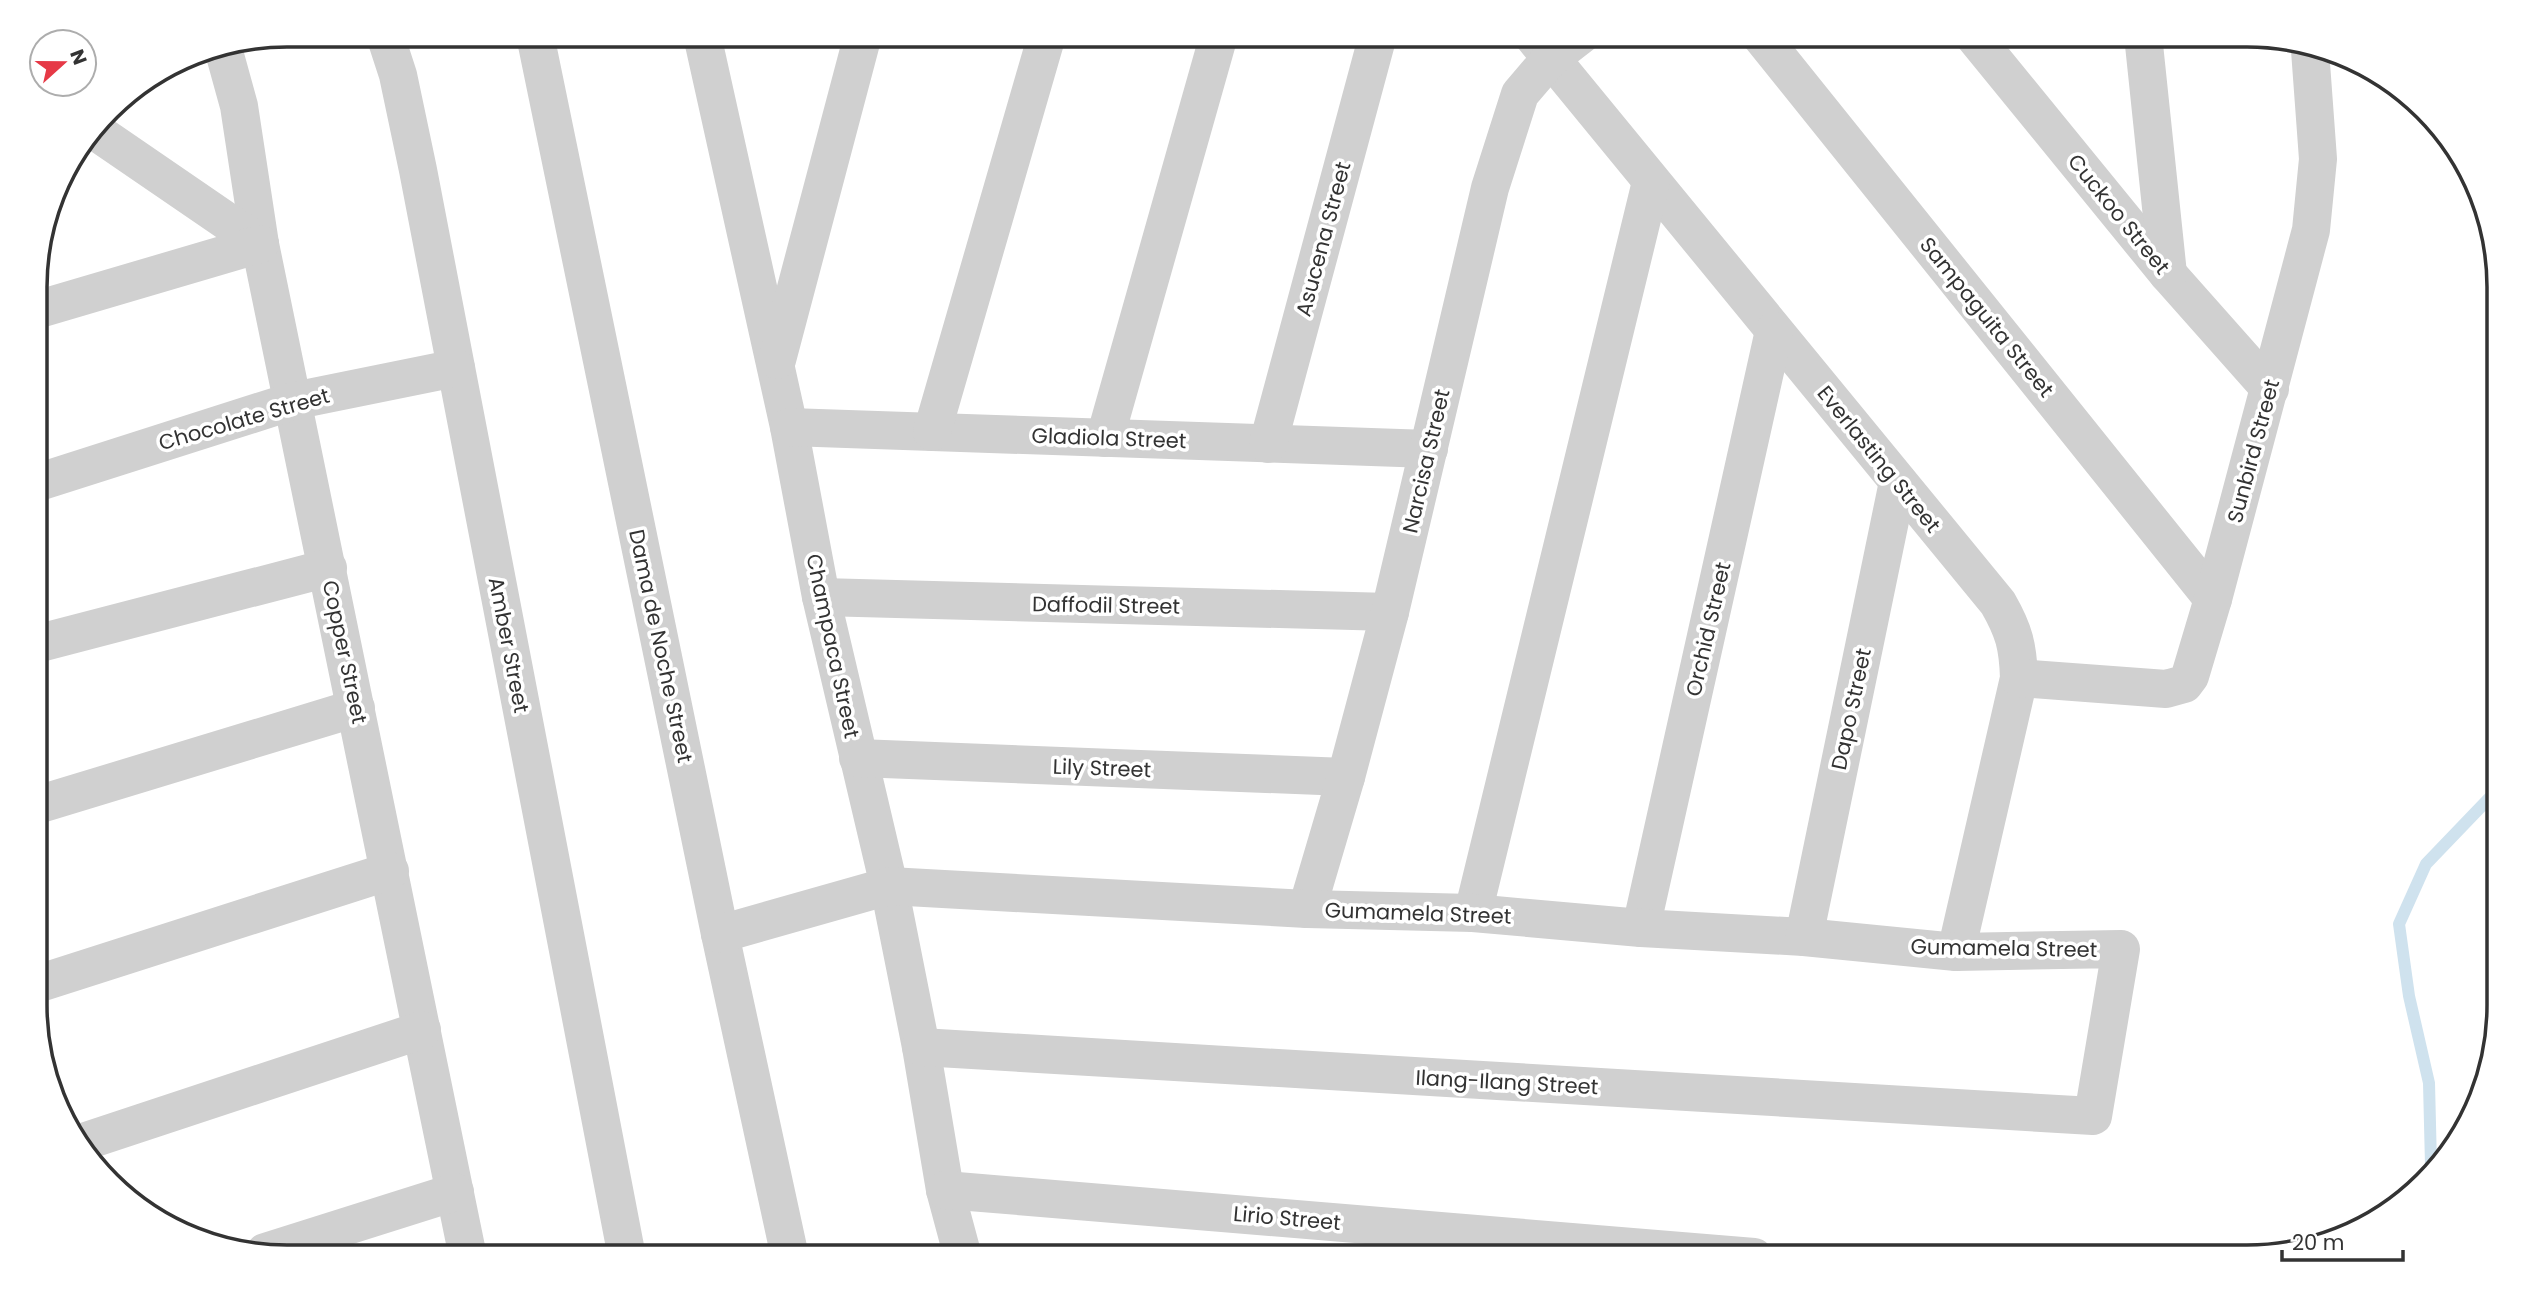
<svg xmlns="http://www.w3.org/2000/svg" width="2534" height="1292" font-family="Poppins,sans-serif">
  <style>
    .lines { fill: none; stroke-linecap: round; stroke-linejoin: round }
    .stream { stroke: #cfe2ee; stroke-width: 12 }
    .minor { stroke: #d0d0d0; stroke-width: 38 }
    .labels { text-anchor: middle; dominant-baseline: central; stroke-width: 7; stroke-linejoin: round; paint-order: stroke }
    .street-label { font-size: 21px; fill: #333; stroke: #fff }
    .rim { fill: none; stroke: #333; stroke-width: 3.5 }
  </style>
  <rect width="100%" height="100%" fill="#fff"/>
  <g class="lines">
    <polyline class="stream" points="2431,1165 2429,1083 2409,996 2399,924 2426,864 2498,789"/>
    <g class="minor">
      <polyline points="385,35 398,75 418,170 627,1257"/>
      <polyline points="535,35 720,934 790,1257"/>
      <polyline points="702,35 789,427 821,597 889,886 921,1047 945,1190 963,1257"/>
      <path d="M1532 35 1998 603C2014 631 2018 646 2019 678L1956 952"/>
      <polyline points="1760,35 2213,599"/>
      <polyline points="1973,35 2168,274 2270,389"/>
      <polyline points="2143,35 2168,274"/>
      <polyline points="223,48 239,106 260,244 468,1257"/>
      <polyline points="95,131 260,244"/>
      <polyline points="36,310 260,244"/>
      <polyline points="777,360 863,35"/>
      <polyline points="789,427 1429,449"/>
      <polyline points="932,432 1047,35"/>
      <polyline points="1105,438 1219,35"/>
      <polyline points="1268,444 1378,35"/>
      <polyline points="36,483 293,401 456,368"/>
      <polyline points="821,597 1390,612"/>
      <polyline points="36,644 328,568"/>
      <polyline points="2019,678 2166,689 2184,684 2190,676 2213,599 2311,230 2318,159 2310,50"/>
      <polyline points="858,758 1346,777"/>
      <polyline points="37,805 356,708"/>
      <polyline points="1307,909 1346,777 1390,612 1490,188 1520,94 1550,59 1581,35"/>
      <polyline points="1473,913 1651,182"/>
      <polyline points="1641,928 1774,331"/>
      <polyline points="720,934 889,886 1307,909 1473,913 1641,928 1804,937 1956,952 2121,949 2093,1116 921,1047"/>
      <polyline points="1804,937 1898,482"/>
      <polyline points="37,984 390,871"/>
      <polyline points="77,1144 422,1030"/>
      <polyline points="945,1190 1754,1257"/>
      <polyline points="265,1252 455,1192"/>
    </g>
  </g>
  <g class="labels">
    <g class="street-label">
      <text transform="translate(2119 214) rotate(51)">Cuckoo Street</text>
      <text transform="translate(1323 239) rotate(-75)">Asucena Street</text>
      <text transform="translate(1987 317) rotate(51)">Sampaguita Street</text>
      <text transform="translate(244 419) rotate(-16)">Chocolate Street</text>
      <text transform="translate(1109 438) rotate(2)">Gladiola Street</text>
      <text transform="translate(2253 451) rotate(-75)">Sunbird Street</text>
      <text transform="translate(1879 459) rotate(51)">Everlasting Street</text>
      <text transform="translate(1426 461) rotate(-77)">Narcisa Street</text>
      <text transform="translate(1106 605) rotate(1)">Daffodil Street</text>
      <text transform="translate(1708 629) rotate(-77)">Orchid Street</text>
      <text transform="translate(509 645) rotate(79)">Amber Street</text>
      <text transform="translate(661 646) rotate(78)">Dama de Noche Street</text>
      <text transform="translate(833 646) rotate(78)">Champaca Street</text>
      <text transform="translate(345 652) rotate(78)">Copper Street</text>
      <text transform="translate(1851 709) rotate(-78)">Dapo Street</text>
      <text transform="translate(1102 768) rotate(2)">Lily Street</text>
      <text transform="translate(1418 913) rotate(2)">Gumamela Street</text>
      <text transform="translate(2004 948) rotate(1)">Gumamela Street</text>
      <text transform="translate(1507 1082) rotate(3)">Ilang-Ilang Street</text>
      <text transform="translate(1287 1218) rotate(5)">Lirio Street</text>
    </g>
  </g>
  <path d="M0 0H2534V1292H0ZM287 47H2247A240 240 0 0 1 2487 287V1005A240 240 0 0 1 2247 1245H287A240 240 0 0 1 47 1005V287A240 240 0 0 1 287 47Z" fill="#fff" fill-rule="evenodd"/>
  <path class="rim" d="M287 47H2247A240 240 0 0 1 2487 287V1005A240 240 0 0 1 2247 1245H287A240 240 0 0 1 47 1005V287A240 240 0 0 1 287 47Z"/>
  <g transform="translate(63 63) rotate(69)"><circle r="33" fill="#ffffff" stroke="#adadad" stroke-width="2"/>
  <path d="M0-5L12 26L0 18L-12 26Z" fill="#e63946"/>
  <text y="-10" font-size="19" font-weight="bold" text-anchor="middle" fill="#333333">N</text>
  </g>
  <path d="M2282 1250v10h121v-10" fill="none" stroke="#333333" stroke-width="3.5"/>
  <text x="2292" y="1250" font-size="21" fill="#333333" stroke="#ffffff" stroke-width="5" paint-order="stroke">20 m</text>
</svg>
